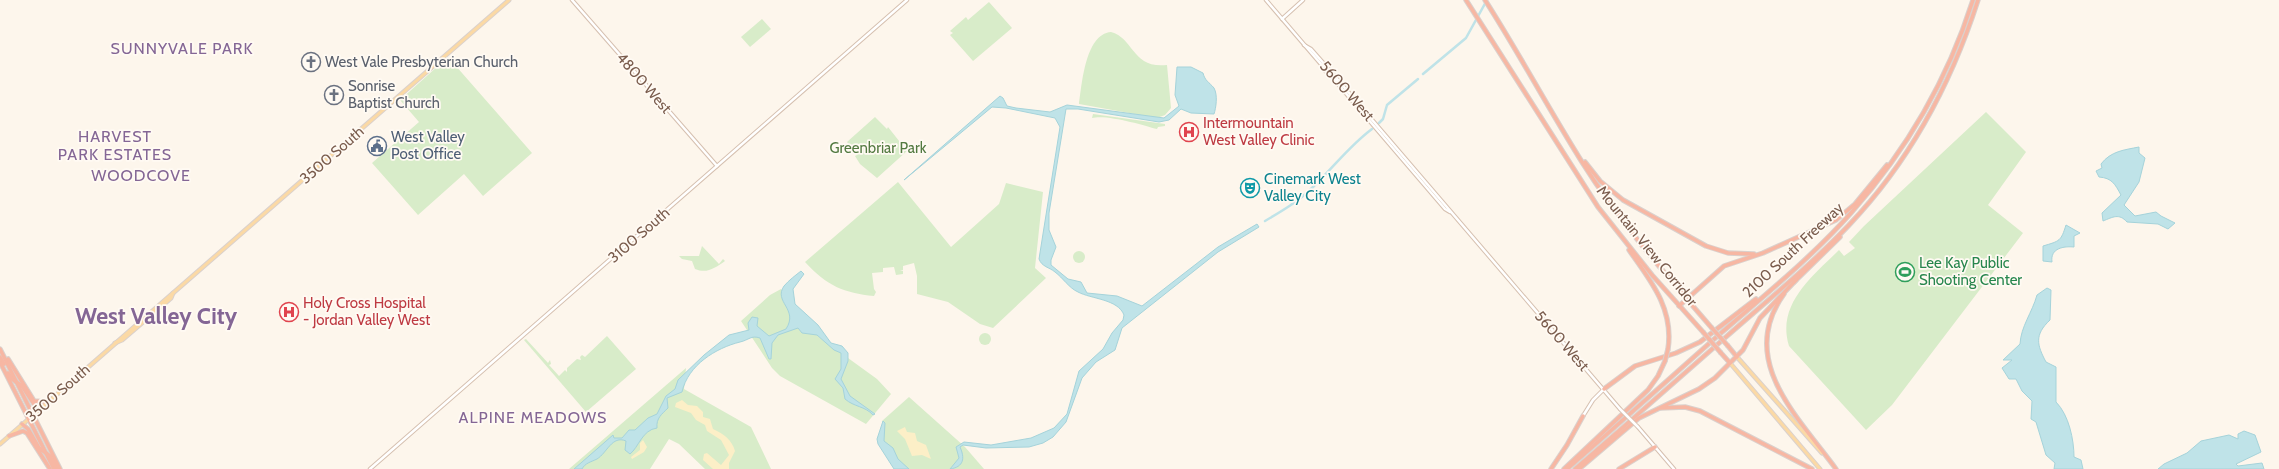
<svg xmlns="http://www.w3.org/2000/svg" width="2279" height="469" font-family="Cabin,sans-serif">
  <style>
    .green { fill: #d8ecc9 }
    .sand { fill: #fcefc7 }
    .water { fill: #bfe3e8; stroke: #a5d3da }
    .lines { fill: none; stroke-linecap: round; stroke-linejoin: round }
    .canal { stroke: #bfe3e8; stroke-width: 2.5 }
    .secondary-casing { stroke: #d6c0b0; stroke-width: 4.5 }
    .primary-casing { stroke: #dad1cd; stroke-width: 5 }
    .highway-casing { stroke: #dad1cd; stroke-width: 5.5 }
    .secondary { stroke: #fff; stroke-width: 2.5 }
    .primary { stroke: #fbd9a5; stroke-width: 3 }
    .highway { stroke: #f7b7a3; stroke-width: 3.5 }
    .secondary-bridge-casing { stroke: #d6c0b0; stroke-width: 4.5; stroke-linecap: butt }
    .highway-bridge-casing { stroke: #dad1cd; stroke-width: 5.5; stroke-linecap: butt }
    .secondary-bridge { stroke: #fff; stroke-width: 2.5 }
    .highway-bridge { stroke: #f7b7a3; stroke-width: 3.5 }
    .labels { text-anchor: middle; dominant-baseline: central; stroke-width: 3.5; stroke-linejoin: round; paint-order: stroke }
    .worship-label { font-size: 15px; fill: #5b616d; stroke: #fffaf3; text-anchor: start }
    .street-label { font-size: 15px; fill: #7a5c4d; stroke: #fffaf3 }
    .health-label { font-size: 15px; fill: #be3a42; stroke: #fffaf3; text-anchor: start }
    .service-label { font-size: 15px; fill: #4e5e75; stroke: #fffaf3; text-anchor: start }
    .park-label { font-size: 15px; fill: #537a41; stroke: #fffaf3 }
    .culture-label { font-size: 15px; fill: #0d838f; stroke: #fffaf3; text-anchor: start }
    .leisure-label { font-size: 15px; fill: #27864d; stroke: #fffaf3; text-anchor: start }
    .neighbourhood-label { font-size: 16px; letter-spacing: 1px; fill: #846695; stroke: #fffaf3 }
    .town-label { font-size: 23px; font-weight: bold; fill: #846695; stroke: #fffaf3 }
  </style>
  <rect width="100%" height="100%" fill="#fdf6ec"/>
  <g class="green">
    <polygon points="989,2 1012,28 973,61 950,35 953,33 950,31 966,17 968,20"/>
    <polygon points="762,19 771,29 750,47 741,37"/>
    <path d="M1111 32C1134 38 1132 69 1167 65L1171 108 1165 115 1157 118 1079 104C1082 85 1085 34 1111 32Z"/>
    <polygon points="448,57 532,153 483,196 464,174 418,215 372,163 419,122 400,100"/>
    <path d="M1986 112 2026 152 1988 205 2023 233 1892 405 1866 430 1789 346C1776 304 1813 276 1839 250L1844 256 1855 248 1849 242 1864 226Z"/>
    <path d="M1093 114 1165 124V126L1158 127 1157 129C1143 125 1106 114 1092 118Z"/>
    <polygon points="875,117 887,129 888,127 907,151 877,178 860,164 855,156 857,155 847,142"/>
    <path d="M898 182 951 247 999 204 1006 183 1043 192 1035 268 1046 278 993 328 980 324 948 302 917 294V276L914 263 903 266V270L900 271H903V274L896 275 894 267 883 268V272L872 273 874 289 876 292 874 296C844 293 827 286 805 262Z"/>
    <path d="M702 246 719 264 723 259 725 261C715 268 707 274 695 269L692 261 682 259 679 256H699Z"/>
    <circle cx="1079" cy="257" r="6"/>
    <polygon points="781,289 819,337 877,379 891,394 866,424 780,376 772,368 741,321 770,295"/>
    <circle cx="985" cy="339" r="6"/>
    <polygon points="607,336 636,369 586,412 524,340 526,339 548,363 550,360 551,364 549,365 559,376 565,370 567,372 567,368 577,359 581,360 580,357 582,355 585,357"/>
    <polygon points="686,368 684,389 751,427 771,469 705,469 679,444 669,439 650,469 569,469"/>
    <polygon points="909,397 965,447 984,469 903,469 881,440 884,425 882,421"/>
  </g>
  <g class="sand">
    <path d="M682 400 688 405 697 406 703 412V417L710 419 713 429C724 434 732 440 735 451L729 463V469H713L703 460 704 454 707 453 721 465 729 455 721 440 707 431 705 425 696 420 691 413 675 407 676 403Z"/>
    <polygon points="905,427 907,432 915,433 917,441 926,445 931,459 922,455 912,456 905,439 897,431"/>
    <polygon points="643,440 647,447 644,452 632,459 631,457 640,450 640,443"/>
  </g>
  <g class="water">
    <path d="M1177 67H1191L1203 73C1205 81 1209 82 1214 88 1218 95 1216 108 1214 114L1191 113 1181 109 1169 120 1159 122 1078 109H1066L1049 213V230L1056 247 1051 260V265L1068 279 1081 282 1087 293 1117 296 1142 306 1218 247 1257 224 1259 227 1218 252 1122 328 1115 350 1096 362 1082 378 1066 422 1053 437 1043 443 1029 447 986 448 963 445 960 447C965 458 964 467 950 469L959 458 956 447 964 442 991 445 1031 438 1054 428 1067 414 1079 371 1103 349 1112 333 1123 320 1124 315C1118 299 1091 299 1078 292 1069 288 1063 278 1055 272 1049 267 1042 267 1039 259L1060 127 1055 118 1006 108 992 107 904 180 1000 96 1003 98 1007 106 1016 108 1050 112 1067 105 1164 118 1179 106 1175 95Z"/>
    <path d="M2139 147V153L2145 158 2139 182 2124 205 2135 216 2156 212 2161 216 2175 223 2168 229 2158 224 2127 222C2119 213 2113 217 2103 221L2102 213 2121 195C2115 184 2112 178 2099 177L2096 171 2102 168 2101 164C2111 151 2124 150 2139 147Z"/>
    <path d="M2066 225 2080 233 2074 236V247C2064 246 2050 248 2052 262L2043 261V246C2060 241 2061 241 2066 225Z"/>
    <path d="M801 271 804 274 793 289 795 304 818 325 831 343 842 346 848 353V361L841 379 850 396 875 414 873 415C865 406 854 407 845 399L843 388 835 379 841 369V353L834 350 817 335 802 333 798 328 778 335 772 343 771 359H769L760 338C751 335 749 340 740 342 716 348 688 365 682 392L667 398 668 408C662 414 656 418 657 428 642 430 639 447 630 454L625 450 626 441C612 435 607 453 597 459 591 462 585 463 582 469H574L613 435 614 438H622L629 430H635L648 418 657 414 666 396 675 389 678 380 704 355 729 335 749 330 748 323 752 317 758 318 757 326 769 336 786 329C799 309 773 302 784 286 789 280 796 275 801 271Z"/>
    <path d="M2047 288 2051 290 2050 320C2034 335 2037 345 2046 362L2056 367V402C2069 415 2074 440 2074 457L2081 460 2083 469H2054L2055 463 2046 455 2036 422 2031 419 2032 401 2022 391 2016 379H2009L2002 368 2012 360H2003L2020 344C2021 326 2032 313 2037 295Z"/>
    <polygon points="883,421 885,423 884,441 893,448 898,459 909,469 894,469 878,444 877,439"/>
    <polygon points="2244,431 2255,435 2261,452 2236,464 2238,466 2262,463 2264,469 2158,469 2164,464 2187,453 2201,441 2229,435 2238,439 2238,434"/>
  </g>
  <g class="lines">
    <g class="canal">
      <polyline points="1423,74 1466,38 1487,0"/>
      <polyline points="1379,123 1383,119 1387,105 1418,79"/>
      <path d="M1265 221C1282 211 1299 201 1313 187 1333 168 1349 146 1372 129"/>
    </g>
    <defs>
      <g id="secondary">
        <polyline points="572,0 717,166"/>
        <polyline points="1266,0 1445,209 1450,212"/>
        <polyline points="1282,19 1303,0"/>
        <polyline points="1304,45 1311,49 1326,66 1620,409"/>
        <polyline points="1323,69 1338,82"/>
        <polyline points="1583,416 1593,400 1604,389"/>
        <polyline points="1638,427 1674,469"/>
        <polyline points="370,469 907,0"/>
      </g>
      <g id="primary">
        <polyline points="115,343 122,340 171,298 173,293"/>
        <polyline points="1737,357 1822,453"/>
        <polyline points="1730,363 1820,469"/>
        <polyline points="0,444 509,0"/>
      </g>
      <g id="highway">
        <polyline points="1466,0 1598,207 1652,275 1703,332"/>
        <path d="M1485 0C1519 53 1548 108 1582 162 1619 221 1665 274 1711 327"/>
        <polyline points="1585,162 1600,181 1623,200 1706,246 1728,253 1754,254"/>
        <path d="M1629 250C1651 281 1674 309 1668 349"/>
        <polyline points="1794,282 1840,237"/>
        <path d="M1784 294C1736 360 1799 418 1836 469"/>
        <polyline points="1679,306 1724,266 1763,253 1836,220 1855,204 1887,165"/>
        <polyline points="1728,346 1737,357"/>
        <polyline points="0,349 60,469"/>
        <polyline points="1721,353 1730,363"/>
        <polyline points="0,357 4,364"/>
        <polyline points="8,359 34,401 48,402"/>
        <polyline points="0,362 54,469"/>
        <polyline points="8,373 12,379 22,386 38,410"/>
        <polyline points="1604,389 1635,366 1676,353 1700,342 1756,299"/>
        <polyline points="1661,408 1685,407 1700,411 1812,469"/>
        <polyline points="22,424 28,429 39,448 50,456 57,469"/>
        <polyline points="9,436 23,431 27,433 50,469"/>
        <polyline points="1551,469 1567,445 1583,416"/>
        <polyline points="1564,469 1648,390 1658,376 1665,361"/>
        <path d="M1567 469C1619 424 1670 378 1721 333 1766 294 1812 257 1851 213 1906 151 1948 79 1973 0"/>
        <path d="M1575 469C1626 425 1677 380 1727 336 1768 300 1811 265 1849 225 1910 161 1951 84 1978 0"/>
        <polyline points="1579,469 1639,418 1699,389 1715,378 1743,350 1760,318 1796,280"/>
        <polyline points="1619,469 1655,447"/>
      </g>
    </defs>
    <use href="#secondary" class="secondary-casing"/>
    <use href="#primary" class="primary-casing"/>
    <use href="#highway" class="highway-casing"/>
    <use href="#secondary" class="secondary"/>
    <use href="#primary" class="primary"/>
    <use href="#highway" class="highway"/>
    <defs>
      <polyline id="secondary-bridge" points="1620,409 1638,427"/>
      <g id="highway-bridge">
        <polyline points="1711,327 1728,346"/>
        <polyline points="1703,332 1721,353"/>
        <polyline points="1665,361 1668,349"/>
      </g>
    </defs>
    <use href="#secondary-bridge" class="secondary-bridge-casing"/>
    <use href="#highway-bridge" class="highway-bridge-casing"/>
    <use href="#secondary-bridge" class="secondary-bridge"/>
    <use href="#highway-bridge" class="highway-bridge"/>
  </g>
  <defs>
    <symbol id="church-ring" viewBox="-11 -11 22 22"><circle r="9.5" fill="#fffaf3" stroke="#6b7280" stroke-width="1.5"/><path d="M-1.2-6h2.4v3.5h3.3v2.4h-3.3V6h-2.4V-.1h-3.3v-2.4h3.3Z" fill="#6b7280"/></symbol>
    <symbol id="hospital-ring" viewBox="-11 -11 22 22"><circle r="9.5" fill="#fffaf3" stroke="#e0444e" stroke-width="1.5"/><path d="M-5-5h3v3.5h4V-5h3V5h-3V1.5h-4V5h-3Z" fill="#e0444e"/></symbol>
    <symbol id="civic-ring" viewBox="-11 -11 22 22"><circle r="9.5" fill="#fffaf3" stroke="#5c6f8a" stroke-width="1.5"/><path d="M-.6-6.5H3V-4.5H.6V-3L4-1V1h2V6H-6V1h2V-1L-.6-3ZM-1.2 2.5V6h2.4V2.5Z" fill="#5c6f8a"/></symbol>
    <symbol id="theatre-ring" viewBox="-11 -11 22 22"><circle r="9.5" fill="#fffaf3" stroke="#0f9aa8" stroke-width="1.5"/><path d="M-5-5.5Q0-4 5-5.5V0Q5 5 0 6Q-5 5-5 0ZM-3.3-2.5H-1v1.5H-3.3ZM1-2.5H3.3v1.5H1ZM-2.8 1Q0 5.5 2.8 1Z" fill="#0f9aa8"/></symbol>
    <symbol id="stadium-ring" viewBox="-11 -11 22 22"><circle r="9.5" fill="#fffaf3" stroke="#2e9e5b" stroke-width="1.5"/><path d="M0-5a6.5 5 0 1 0 0 10a6.5 5 0 1 0 0-10ZM-3.5-1.8h7v3.6h-7Z" fill="#2e9e5b"/></symbol>
  </defs>
  <g fill-rule="evenodd">
    <use href="#church-ring" x="300" y="51" width="22" height="22"/>
    <use href="#church-ring" x="323" y="84" width="22" height="22"/>
    <use href="#hospital-ring" x="1178" y="121" width="22" height="22"/>
    <use href="#civic-ring" x="366" y="135" width="22" height="22"/>
    <use href="#theatre-ring" x="1239" y="177" width="22" height="22"/>
    <use href="#stadium-ring" x="1894" y="261" width="22" height="22"/>
    <use href="#hospital-ring" x="278" y="301" width="22" height="22"/>
  </g>
  <g class="labels">
    <g class="worship-label">
      <text x="325" y="62">West Vale Presbyterian Church</text>
      <text x="348" y="86">Sonrise<tspan x="348" dy="17">Baptist Church</tspan></text>
    </g>
    <g class="street-label">
      <text transform="translate(644 83) rotate(49)">4800 West</text>
      <text transform="translate(1347 91) rotate(49)">5600 West</text>
      <text transform="translate(332 155) rotate(-41)">3500 South</text>
      <text transform="translate(639 235) rotate(-41)">3100 South</text>
      <text transform="translate(1647 246) rotate(51)">Mountain View Corridor</text>
      <text transform="translate(1793 250) rotate(-43)">2100 South Freeway</text>
      <text transform="translate(1562 341) rotate(49)">5600 West</text>
      <text transform="translate(58 393) rotate(-41)">3500 South</text>
    </g>
    <g class="health-label">
      <text x="1203" y="123">Intermountain<tspan x="1203" dy="17">West Valley Clinic</tspan></text>
      <text x="303" y="303">Holy Cross Hospital<tspan x="303" dy="17">- Jordan Valley West</tspan></text>
    </g>
    <g class="service-label">
      <text x="391" y="137">West Valley<tspan x="391" dy="17">Post Office</tspan></text>
    </g>
    <g class="park-label">
      <text x="878" y="148">Greenbriar Park</text>
    </g>
    <g class="culture-label">
      <text x="1264" y="179">Cinemark West<tspan x="1264" dy="17">Valley City</tspan></text>
    </g>
    <g class="leisure-label">
      <text x="1919" y="263">Lee Kay Public<tspan x="1919" dy="17">Shooting Center</tspan></text>
    </g>
    <g class="neighbourhood-label">
      <text x="182" y="48">SUNNYVALE PARK</text>
      <text x="115" y="136">HARVEST<tspan x="115" dy="18">PARK ESTATES</tspan></text>
      <text x="141" y="175">WOODCOVE</text>
      <text x="533" y="417">ALPINE MEADOWS</text>
    </g>
    <g class="town-label">
      <text x="156" y="316">West Valley City</text>
    </g>
  </g>
</svg>
